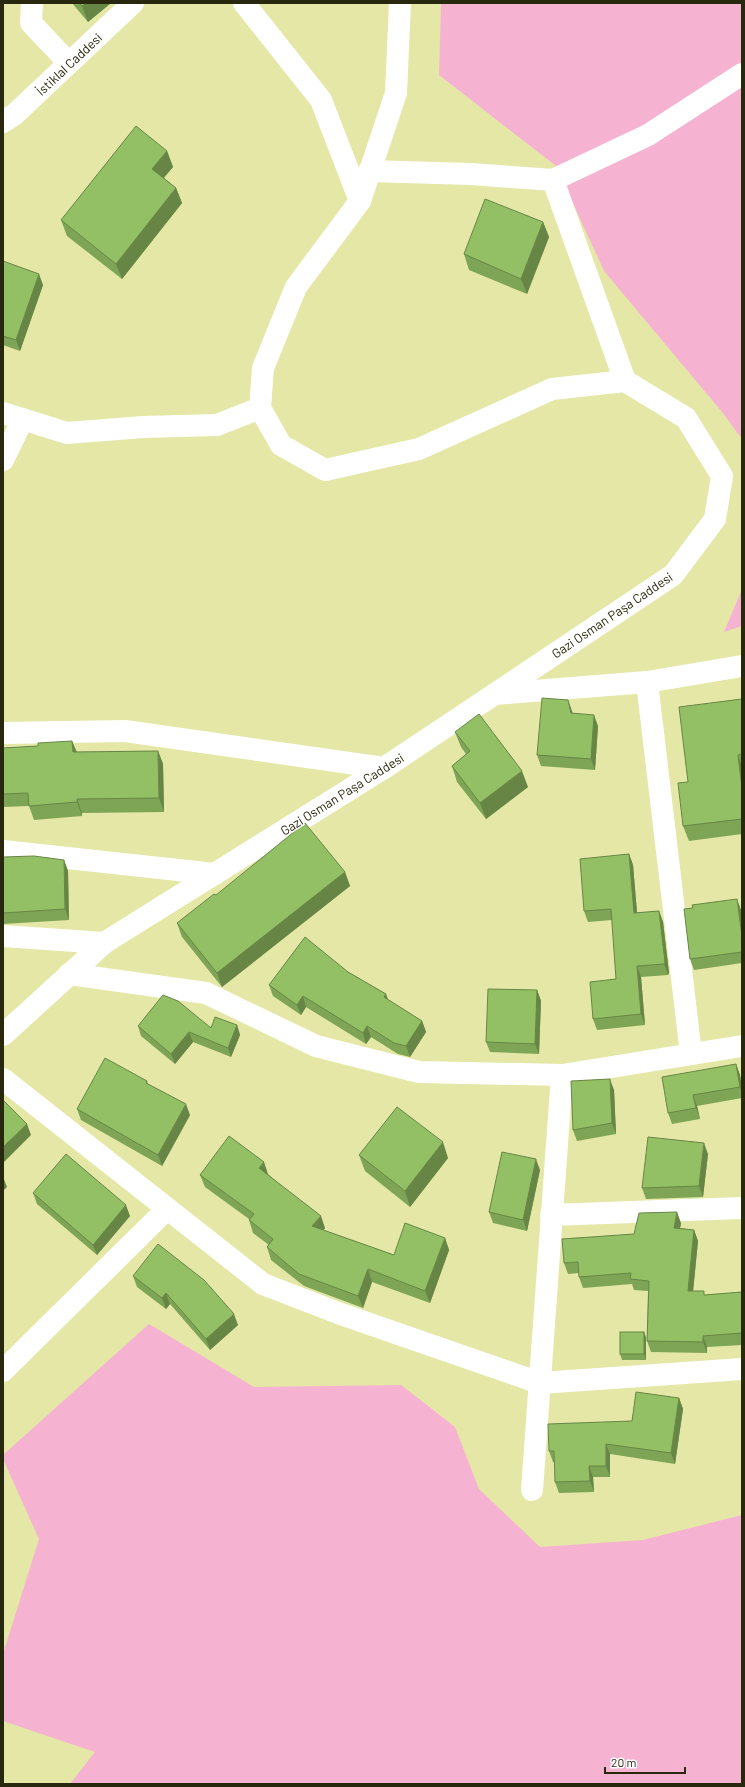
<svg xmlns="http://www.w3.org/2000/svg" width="745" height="1787" font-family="Barlow,sans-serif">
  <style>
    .green { fill: #f5b3d1 }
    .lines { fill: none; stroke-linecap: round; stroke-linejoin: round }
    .minor { stroke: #fff; stroke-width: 22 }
    .tertiary { stroke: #fff; stroke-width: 22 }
    .wall { fill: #7ea556 }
    .shaded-wall { fill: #678646 }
    .building { fill: #93c064; stroke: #678646 }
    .labels { text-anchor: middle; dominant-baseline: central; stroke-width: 3; stroke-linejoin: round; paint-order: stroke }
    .street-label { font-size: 13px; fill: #28280e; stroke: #fff }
  </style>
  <rect width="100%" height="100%" fill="#e4e7a5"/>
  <g class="green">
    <polygon points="441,3 742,3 742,439 722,412 604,271 556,166 439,75"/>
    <polygon points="742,589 742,626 724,632"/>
    <polygon points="149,1324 254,1387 401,1385 455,1427 479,1489 540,1547 643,1540 742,1515 742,1784 70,1784 95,1752 3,1721 3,1654 39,1539 3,1459 3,1455"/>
  </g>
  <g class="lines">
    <g class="minor">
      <polyline points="32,3 31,23 69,63"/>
      <polyline points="244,3 321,100 360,201"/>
      <polyline points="3,122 15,114 133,3"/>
      <polyline points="369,171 471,174 553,180 648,135 742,74"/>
      <polyline points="553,180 625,381"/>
      <polyline points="3,413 67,433 143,427 217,425 260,408"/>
      <polyline points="3,460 23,419"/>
      <polyline points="647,682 691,1054"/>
      <polyline points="495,694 647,682 742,666"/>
      <polyline points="3,733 125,731 384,768"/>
      <polyline points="3,851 215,874"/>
      <polyline points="3,936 104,943"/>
      <polyline points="69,974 206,993 316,1046 419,1072 562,1075 742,1046"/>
      <polyline points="3,1079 263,1284 338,1313 540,1383 742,1369"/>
      <polyline points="551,1215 742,1208"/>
      <polyline points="3,1371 167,1209"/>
      <polyline points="532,1490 562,1075"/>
    </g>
    <polyline class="tertiary" points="3,1035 104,943 384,768 673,575 715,519 722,476 686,418 625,381 552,389 419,449 325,470 281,445 260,408 263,368 296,287 360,201 396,93 400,3"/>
  </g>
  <g class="wall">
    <polygon points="72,3 111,3 88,22"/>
    <polygon points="167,151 173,167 164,178 176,188 182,203 122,279 67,236 61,220"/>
    <polygon points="543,222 549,237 527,294 469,270 464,254"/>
    <polygon points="3,261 43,285 20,351 3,345"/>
    <polygon points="742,699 742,834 689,841 683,826"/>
    <polygon points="568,700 572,713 598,726 595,770 541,766 537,755"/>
    <polygon points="455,732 528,787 486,819 457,782 452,766 466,754 461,747"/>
    <polygon points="72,741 77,752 158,751 163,764 164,812 82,813 82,816 34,820 29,806 3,807 3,748 38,746"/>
    <polygon points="629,854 633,865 637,913 659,911 663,922 669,973 668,975 641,977 645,1025 597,1030 593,1019 616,979 612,920 588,922 584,911"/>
    <polygon points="3,857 64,860 68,871 69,920 3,924"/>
    <polygon points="345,872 350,886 222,987 182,937 177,923"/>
    <polygon points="741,910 742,916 742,963 694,970 690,959"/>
    <polygon points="348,972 386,994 388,1000 422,1021 426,1032 410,1057 398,1054 371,1037 366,1044 306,1007 301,1015 273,996 269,985"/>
    <polygon points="537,990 541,1001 539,1054 490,1052 486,1042"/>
    <polygon points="237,1025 240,1035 231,1057 193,1042 175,1064 141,1036 138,1026 211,1028"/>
    <polygon points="736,1064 740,1075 742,1088 742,1098 697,1106 700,1119 672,1124 668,1113"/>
    <polygon points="147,1081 148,1084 190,1115 162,1166 81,1120 77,1109"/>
    <polygon points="614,1090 616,1134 577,1141 573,1130"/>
    <polygon points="708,1154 703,1197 646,1199 642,1188"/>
    <polygon points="359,1155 448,1158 410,1207 365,1171"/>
    <polygon points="540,1170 527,1231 493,1223 489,1212"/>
    <polygon points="268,1174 325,1228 323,1230 394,1255 445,1238 449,1250 430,1303 372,1282 363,1308 304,1286 271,1260 267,1247 269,1245 253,1233 249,1220 249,1219 205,1187 200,1175"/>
    <polygon points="33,1193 130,1216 97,1255 37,1204"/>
    <polygon points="681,1223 680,1228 694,1230 698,1241 693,1291 705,1295 742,1292 742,1345 707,1347 707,1353 651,1352 647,1341 648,1291 634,1290 632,1284 583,1288 579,1277 579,1273 568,1274 564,1263 634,1234"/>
    <polygon points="133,1276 238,1325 210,1350 170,1304 166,1309 137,1287"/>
    <polygon points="646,1337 646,1360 622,1360 620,1354"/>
    <polygon points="679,1398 683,1409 675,1464 610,1454 610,1477 593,1477 594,1492 559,1493 555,1482 555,1462 553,1462 549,1451 632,1421"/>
  </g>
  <g class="shaded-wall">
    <polygon points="86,3 111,3 88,22 82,6"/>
    <polygon points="167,151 173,167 158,184 152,169"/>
    <polygon points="176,188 182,203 122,279 116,264"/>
    <polygon points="543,222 549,237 527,294 521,279"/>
    <polygon points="39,274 43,285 20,351 16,340"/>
    <polygon points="568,700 572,711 575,724 571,713"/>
    <polygon points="594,715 598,726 595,770 591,759"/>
    <polygon points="72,741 77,754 73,752"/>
    <polygon points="158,751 163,764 164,812 159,798"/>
    <polygon points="738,755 742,766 742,788"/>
    <polygon points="522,771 528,787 486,819 480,803"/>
    <polygon points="77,799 82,813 82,816 77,802"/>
    <polygon points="629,854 633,865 638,924 634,913"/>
    <polygon points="64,860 68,871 69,920 65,909"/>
    <polygon points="345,872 350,886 222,987 217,973"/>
    <polygon points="737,899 741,910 742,916 742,936"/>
    <polygon points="659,911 663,922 669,973 668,975 664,964"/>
    <polygon points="637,966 641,977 645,1025 641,1014"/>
    <polygon points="537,990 541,1001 539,1054 535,1044"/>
    <polygon points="386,994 390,1005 384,997"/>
    <polygon points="303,996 306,1007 301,1015 297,1005"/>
    <polygon points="422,1021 426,1032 410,1057 406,1046"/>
    <polygon points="237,1025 240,1035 231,1057 228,1048"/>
    <polygon points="367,1026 371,1037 366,1044 363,1033"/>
    <polygon points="189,1032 193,1042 175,1064 171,1054"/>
    <polygon points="736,1064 740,1075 742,1088 742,1093 740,1087"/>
    <polygon points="610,1079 614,1090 616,1134 612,1123"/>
    <polygon points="693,1095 697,1106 700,1119 696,1108"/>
    <polygon points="186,1104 190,1115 162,1166 158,1155"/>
    <polygon points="27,1124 31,1135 3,1163 3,1147"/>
    <polygon points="443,1142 448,1158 410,1207 405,1191"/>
    <polygon points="704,1143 708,1154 703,1197 699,1186"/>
    <polygon points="536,1159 540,1170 527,1231 523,1220"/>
    <polygon points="264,1162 268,1174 264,1180 259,1168"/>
    <polygon points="3,1177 7,1187 3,1191"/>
    <polygon points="126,1205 130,1216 97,1255 93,1245"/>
    <polygon points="677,1212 681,1223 678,1239 674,1228"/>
    <polygon points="321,1216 325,1228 317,1239 312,1226"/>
    <polygon points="694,1230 698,1241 692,1302 688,1291"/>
    <polygon points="445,1238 449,1250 430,1303 425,1291"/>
    <polygon points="368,1269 372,1282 363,1308 358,1296"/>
    <polygon points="166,1293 170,1304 166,1309 162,1298"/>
    <polygon points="234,1314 238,1325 210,1350 206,1339"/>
    <polygon points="644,1332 646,1337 646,1360 644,1354"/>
    <polygon points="703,1336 707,1347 707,1353 703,1342"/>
    <polygon points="679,1398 683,1409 675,1464 671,1453"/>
    <polygon points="606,1444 610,1454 610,1477 606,1466"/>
    <polygon points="589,1466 593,1477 594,1492 590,1481"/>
  </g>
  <g class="building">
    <polygon points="79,3 86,3 82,6"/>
    <polygon points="136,126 167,151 152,169 176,188 116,264 61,220"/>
    <polygon points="485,199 543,222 521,279 464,254"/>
    <polygon points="3,261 39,274 16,340 3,336"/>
    <polygon points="542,698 568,700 571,713 594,715 591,759 537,755"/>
    <polygon points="742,699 742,754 738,755 742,788 742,819 683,826 678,783 688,782 679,707"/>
    <polygon points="479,714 522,771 480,803 452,766 470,751 455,732"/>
    <polygon points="72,741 73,752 158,751 159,798 77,799 77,802 29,806 28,793 3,794 3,748 38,746 38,743"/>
    <polygon points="305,823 345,872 217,973 177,923 214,894 216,895"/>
    <polygon points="629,854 634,913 659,911 665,962 664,964 637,966 641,1014 593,1019 590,982 616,979 611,909 584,911 580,859"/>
    <polygon points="34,856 64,860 65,909 3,913 3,857"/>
    <polygon points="737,899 742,936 742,952 690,959 684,909 693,908 692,905"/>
    <polygon points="305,937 348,972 386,994 384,997 422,1021 406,1046 394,1043 367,1026 363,1033 303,996 297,1005 269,985"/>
    <polygon points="488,989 537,990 535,1044 486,1042"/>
    <polygon points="163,995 178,1001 211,1028 215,1017 237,1025 228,1048 189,1032 171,1054 138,1026"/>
    <polygon points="105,1058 147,1081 146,1083 186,1104 158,1155 77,1109"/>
    <polygon points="736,1064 740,1087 693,1095 696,1108 668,1113 662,1077"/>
    <polygon points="610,1079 612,1123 573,1130 571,1081"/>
    <polygon points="3,1100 27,1124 3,1147"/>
    <polygon points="397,1107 443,1142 405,1191 359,1155"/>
    <polygon points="229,1136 264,1162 259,1168 321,1216 312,1226 394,1255 405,1223 445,1238 425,1291 368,1269 358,1296 299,1274 267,1247 273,1239 249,1220 254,1214 200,1175"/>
    <polygon points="648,1137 704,1143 699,1186 642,1188"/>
    <polygon points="502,1152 536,1159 523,1220 489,1212"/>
    <polygon points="66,1154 126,1205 93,1245 33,1193"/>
    <polygon points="677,1212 674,1228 694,1230 688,1291 704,1291 704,1295 742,1292 742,1333 703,1336 703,1342 647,1341 649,1281 630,1279 631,1273 579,1277 578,1262 564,1263 562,1239 634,1234 639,1213"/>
    <polygon points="158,1244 204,1280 234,1314 206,1339 166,1293 162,1298 133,1276"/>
    <rect x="620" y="1332" width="24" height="22"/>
    <polygon points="636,1392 679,1398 671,1453 606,1444 606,1466 589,1466 590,1481 555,1482 554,1451 549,1451 548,1424 632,1421"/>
  </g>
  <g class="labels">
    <g class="street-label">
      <text transform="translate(69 64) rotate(-43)">İstiklal Caddesi</text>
      <text transform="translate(612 615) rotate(-34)">Gazi Osman Paşa Caddesi</text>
      <text transform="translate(342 794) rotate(-32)">Gazi Osman Paşa Caddesi</text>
    </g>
  </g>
  <rect width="745" height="1787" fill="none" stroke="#28280e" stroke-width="8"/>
  <path d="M605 1767v6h80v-6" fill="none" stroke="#28280e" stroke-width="2"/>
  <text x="611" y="1767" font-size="12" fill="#28280e" stroke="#ffffff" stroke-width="3" paint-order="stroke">20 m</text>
</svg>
